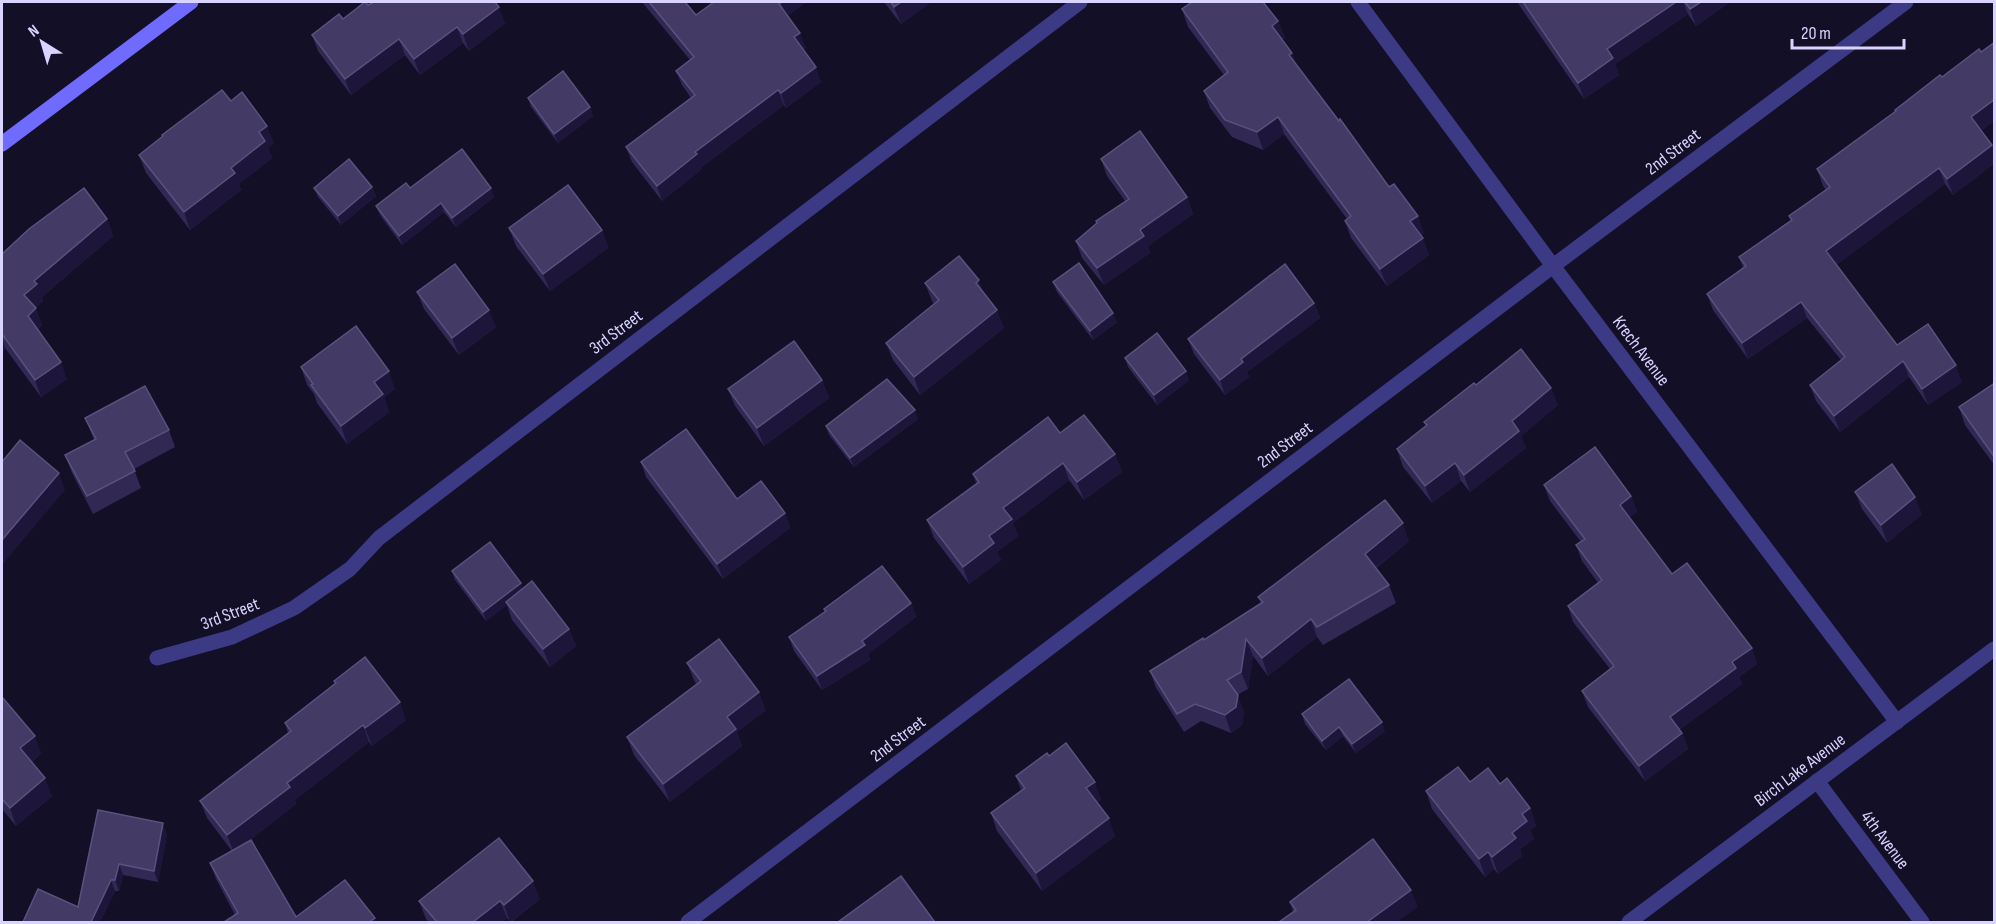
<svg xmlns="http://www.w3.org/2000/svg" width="1996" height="924" font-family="'Sofia Sans Condensed',sans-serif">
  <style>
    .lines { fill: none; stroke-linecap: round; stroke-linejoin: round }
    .street { stroke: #3d3a85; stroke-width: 15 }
    .secondary { stroke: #6f6bff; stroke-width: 15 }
    .wall { fill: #312854 }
    .shaded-wall { fill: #1d163a }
    .building { fill: #433a66; stroke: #5a527e; stroke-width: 1.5 }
    .labels { text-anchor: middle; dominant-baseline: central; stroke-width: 5; stroke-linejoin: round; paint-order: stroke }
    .street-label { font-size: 18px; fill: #d9d4ff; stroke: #130f26 }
  </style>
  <rect width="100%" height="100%" fill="#130f26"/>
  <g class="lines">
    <g class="street">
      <polyline points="1358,2 1553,266 1897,722"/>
      <polyline points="157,658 232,637 294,608 350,569 379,538 1080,2"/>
      <polyline points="1817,781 1922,922"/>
      <polyline points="688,922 1553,266 1906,2"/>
      <polyline points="1629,922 1994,649"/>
    </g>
    <polyline class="secondary" points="2,144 191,2"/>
  </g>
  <g class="wall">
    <polygon points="642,2 685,2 696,15 788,16 806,48 803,49 821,82 786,108 784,105 702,167 702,169 662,201 632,162 626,147 691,98 682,85 676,71 690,60"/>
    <polygon points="884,2 931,2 901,24"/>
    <polygon points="1517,2 1730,2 1696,26 1688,14 1615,64 1619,75 1584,99"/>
    <polygon points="368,5 505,23 469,51 463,43 420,75 405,55 351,95 318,51 312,35"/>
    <polygon points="1182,9 1278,21 1285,38 1282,40 1292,53 1296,64 1424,233 1421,235 1429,255 1387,286 1351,238 1345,221 1347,219 1284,134 1263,150 1232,137 1210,108 1204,91 1224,75 1188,27"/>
    <polygon points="1995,42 1995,120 1981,131 1992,145 1995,153 1995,163 1953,195 1945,184 1836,265 1897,345 1962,382 1928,405 1909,377 1840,432 1816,401 1810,385 1841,360 1807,318 1748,359 1713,310 1707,294 1743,268 1739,257 1791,220 1789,216 1826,190 1823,186 1817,169 1895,112 1895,110 1942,77 1981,52"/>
    <polygon points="528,98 590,107 593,116 558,143 531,107"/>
    <polygon points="231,101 274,143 268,148 272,158 239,184 241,190 190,230 146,173 139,155"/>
    <polygon points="1101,159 1187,197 1193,214 1148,246 1150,253 1104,285 1082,258 1076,241 1125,201 1107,176"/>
    <polygon points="372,187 376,196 341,225 318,197 314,188"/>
    <polygon points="410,188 494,197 456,227 444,212 402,245 380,215 376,206"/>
    <polygon points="107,219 113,236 42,297 43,301 35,308 42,325 38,329 67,379 41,397 5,348 2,352 2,254"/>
    <polygon points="509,228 602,230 608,248 550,291 516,246"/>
    <polygon points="1053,282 1117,322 1093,340 1057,292"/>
    <polygon points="925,283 984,293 1004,328 920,395 893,360 886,343 934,304 932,301"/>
    <polygon points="417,292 496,327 459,355 424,309"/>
    <polygon points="1314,303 1320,318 1247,372 1249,377 1225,395 1194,354 1188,339"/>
    <polygon points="1125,358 1189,380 1157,405 1128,367"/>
    <polygon points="301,367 395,389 384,397 389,412 347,444 317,403 314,394 307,385"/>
    <polygon points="822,380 829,398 764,446 735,406 728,389"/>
    <polygon points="1995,383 1995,466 1965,425 1959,407"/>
    <polygon points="1476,385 1558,405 1521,436 1526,448 1470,492 1461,481 1432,503 1403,467 1397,449 1426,426 1424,422"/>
    <polygon points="85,418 169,430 175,447 134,469 141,488 93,514 72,473 65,455 94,440"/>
    <polygon points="918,419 854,467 829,435 826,426"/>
    <polygon points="1060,433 1115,454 1122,472 1084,500 1069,480 1013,523 1018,536 997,552 1001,560 969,584 934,538 927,520 976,483 973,474"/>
    <polygon points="641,462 737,499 785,513 790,528 723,579 646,477"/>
    <polygon points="1544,485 1631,496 1637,512 1629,517 1672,574 1752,648 1757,664 1739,677 1742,684 1679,730 1682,733 1688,749 1645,781 1588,707 1582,691 1610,669 1573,622 1568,606 1598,583 1582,561 1576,545 1581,542 1550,501"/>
    <polygon points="1855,492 1922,514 1887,543 1862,509"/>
    <polygon points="1409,541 1376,568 1389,585 1396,603 1323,645 1317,637 1268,676 1253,656 1248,689 1237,695 1244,713 1242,725 1231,733 1201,721 1184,732 1156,688 1150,671 1204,640 1261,603 1258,597"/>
    <polygon points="452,571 523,588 569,629 576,646 550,667 512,620 507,605 486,621 455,580"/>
    <polygon points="911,603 916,617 868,654 870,660 822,690 794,651 789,637 825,612 824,609"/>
    <polygon points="687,663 766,710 737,732 742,746 670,802 634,755 627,737 696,684 694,680"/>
    <polygon points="334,681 406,720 372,746 369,742 295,800 296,804 249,841 296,917 376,922 235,915 216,879 210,863 232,851 207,818 200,801 288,733 285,723 335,684"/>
    <polygon points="2,698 41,753 32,762 52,796 16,826 2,809"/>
    <polygon points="1302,714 1385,731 1356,753 1343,736 1326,750 1305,724"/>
    <polygon points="1016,776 1101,799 1097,803 1115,836 1042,891 997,831 991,813 1021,790"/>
    <polygon points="1470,782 1500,784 1530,808 1536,826 1530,830 1534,839 1520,849 1522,856 1498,874 1494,869 1485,877 1432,809 1426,791"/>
    <polygon points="98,810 167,834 158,882 123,875 119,891 115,891 100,922 23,922 78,907"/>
    <polygon points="540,899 511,922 507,918 502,922 429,922 426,919 419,901"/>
    <polygon points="1290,902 1418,907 1293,912"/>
  </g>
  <g class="shaded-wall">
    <polygon points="782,2 807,2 784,19 779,4"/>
    <polygon points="901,2 931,2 901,24 894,7"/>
    <polygon points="1676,2 1683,2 1688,14 1615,64 1619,75 1584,99 1578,83 1607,49"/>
    <polygon points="1701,2 1730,2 1696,26 1690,9"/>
    <polygon points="499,7 505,23 469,51 463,34"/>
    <polygon points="1278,21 1285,38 1278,43 1272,26"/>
    <polygon points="457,27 463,43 420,75 414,59"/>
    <polygon points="800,33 806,48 800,52 794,37"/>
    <polygon points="399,39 405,55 351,95 345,79"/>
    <polygon points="1292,53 1298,70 1289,55"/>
    <polygon points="816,67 821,82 786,108 781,93"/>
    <polygon points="778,90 784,105 702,167 702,169 662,201 657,186 695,152"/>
    <polygon points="1995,99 1995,120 1977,134 1971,117"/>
    <polygon points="590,107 593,116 558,143 554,134"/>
    <polygon points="1278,117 1284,134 1263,150 1257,132"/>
    <polygon points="267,126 274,143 268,148 272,158 239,184 241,190 190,230 184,212 231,168 259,132"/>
    <polygon points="1992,145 1995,153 1995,163 1953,195 1947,179"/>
    <polygon points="1939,168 1945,184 1832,268 1826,251"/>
    <polygon points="372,187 376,196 341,225 338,216"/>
    <polygon points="491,188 494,197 456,227 452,218"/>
    <polygon points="1187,197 1193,214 1148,246 1150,253 1104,285 1097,268 1140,230"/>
    <polygon points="441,203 444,212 402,245 399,236"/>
    <polygon points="1418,216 1424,233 1416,238 1410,221"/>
    <polygon points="107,219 113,236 42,297 43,301 31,312 24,295 34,281"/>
    <polygon points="602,230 608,248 550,291 543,274"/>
    <polygon points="1423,238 1429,255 1387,286 1380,269"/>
    <polygon points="979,280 986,298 976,283"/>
    <polygon points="1801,302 1807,318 1748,359 1742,343"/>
    <polygon points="1314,303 1320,318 1247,372 1249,377 1225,395 1220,380 1241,359"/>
    <polygon points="36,308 42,325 34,332 28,316"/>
    <polygon points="489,310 496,327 459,355 452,338"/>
    <polygon points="997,310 1004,328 920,395 914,377"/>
    <polygon points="1113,313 1117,322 1093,340 1090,331"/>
    <polygon points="2,337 5,348 2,352"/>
    <polygon points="1903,361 1909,377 1840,432 1834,416"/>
    <polygon points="61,362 67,379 41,397 35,380"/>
    <polygon points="1956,365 1962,382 1928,405 1922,389"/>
    <polygon points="389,371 395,389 384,397 389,412 347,444 341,426 374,382"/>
    <polygon points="1186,371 1189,380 1157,405 1154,395"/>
    <polygon points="822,380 829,398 764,446 757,428"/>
    <polygon points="1551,388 1558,405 1521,436 1526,448 1470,492 1464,475 1512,421"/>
    <polygon points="915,410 918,419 854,467 850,458"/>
    <polygon points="1115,454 1122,472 1084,500 1077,482"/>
    <polygon points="1063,463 1069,480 1013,523 1018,536 997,552 1001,560 969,584 963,567 989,536 1003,508"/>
    <polygon points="1455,463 1461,481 1432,503 1425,486"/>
    <polygon points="59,473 65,490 2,565 2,540"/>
    <polygon points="1631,496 1637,512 1626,520 1620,505"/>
    <polygon points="1915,497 1922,514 1887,543 1881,525"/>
    <polygon points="785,513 790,528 723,579 717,564"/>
    <polygon points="1403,523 1409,541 1371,571 1365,554"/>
    <polygon points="521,583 524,593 506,602 507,605 486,621 483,612"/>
    <polygon points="911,603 916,617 868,654 870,660 822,690 817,676"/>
    <polygon points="1311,619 1317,637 1268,676 1262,658"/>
    <polygon points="569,629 576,646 550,667 543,649"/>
    <polygon points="1246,639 1253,656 1248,689 1241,672"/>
    <polygon points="1752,648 1757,664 1739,677 1742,684 1675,733 1670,717 1732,662"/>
    <polygon points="759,692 766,710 737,732 742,746 670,802 663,784 727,717"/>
    <polygon points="1238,695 1244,713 1242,725 1231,733 1225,715"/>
    <polygon points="400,702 406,720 372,746 365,728"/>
    <polygon points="1382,722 1385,731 1356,753 1352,744"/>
    <polygon points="363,725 369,742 295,800 296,804 234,853 227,835 287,783"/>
    <polygon points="1339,727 1343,736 1326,750 1322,741"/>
    <polygon points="1682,733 1688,749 1645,781 1639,766"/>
    <polygon points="35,736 41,753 27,766 20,748"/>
    <polygon points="45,778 52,796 16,826 10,808"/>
    <polygon points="1095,782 1101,799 1092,806 1086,788"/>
    <polygon points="1530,808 1536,826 1530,830 1534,839 1520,849 1522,856 1498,874 1492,857 1512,833 1522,814"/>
    <polygon points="1109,818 1115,836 1042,891 1036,873"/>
    <polygon points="163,823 167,834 158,882 154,871"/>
    <polygon points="1488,852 1494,869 1485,877 1479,859"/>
    <polygon points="119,864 123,875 119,891 115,880"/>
    <polygon points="111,880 115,891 100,922 91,922"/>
    <polygon points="533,881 540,899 510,922 504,905"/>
    <polygon points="1411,890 1418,907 1397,922 1367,922"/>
    <polygon points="500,901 507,918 502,922 473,922"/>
    <polygon points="375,918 376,922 369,922"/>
  </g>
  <g class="building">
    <polygon points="365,2 368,5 374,2 495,2 499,7 463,34 457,27 414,59 399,39 345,79 312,35 339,14 343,19"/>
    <polygon points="649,2 685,2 696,15 714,2 782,2 779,4 800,33 794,37 816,67 781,93 778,90 695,152 697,154 657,186 626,147 695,95 676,71 694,57"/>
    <polygon points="891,2 901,2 894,7"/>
    <polygon points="1192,2 1263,2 1278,21 1272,26 1292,53 1289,55 1339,121 1340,119 1389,187 1394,184 1418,216 1410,221 1423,238 1380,269 1345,221 1351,216 1278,117 1257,132 1225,120 1204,91 1228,72 1182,9"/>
    <polygon points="1523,2 1676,2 1607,49 1613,58 1578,83"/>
    <polygon points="1685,2 1701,2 1690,9"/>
    <polygon points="1995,42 1995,99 1971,117 1992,145 1947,179 1939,168 1826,251 1897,345 1928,324 1956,365 1922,389 1903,361 1834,416 1810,385 1845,357 1801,302 1742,343 1707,294 1746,266 1739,257 1792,220 1789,216 1830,187 1817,169 1896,111 1895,110 1940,75 1942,77 1979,49 1981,52"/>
    <polygon points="563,71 590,107 554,134 528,98"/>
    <polygon points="222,90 231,101 242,92 267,126 259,132 265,141 231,168 235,173 184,212 139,155 163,136 162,135"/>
    <polygon points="1140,131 1187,197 1140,230 1144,236 1097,268 1076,241 1097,223 1096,221 1129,199 1101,159"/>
    <polygon points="462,149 491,188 452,218 441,203 399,236 376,206 406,183 410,188"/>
    <polygon points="349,159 372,187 338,216 314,188"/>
    <polygon points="568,185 602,230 543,274 509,228"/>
    <polygon points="84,188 107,219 34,281 37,284 24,295 36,308 28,316 61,362 35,380 2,334 2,254 29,229"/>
    <polygon points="959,256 979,280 976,283 997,310 914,377 886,343 939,300 925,283"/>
    <polygon points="1079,263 1113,313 1090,331 1053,282"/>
    <polygon points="455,264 489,310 452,338 417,292"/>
    <polygon points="1285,264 1314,303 1241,359 1243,362 1220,380 1188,339"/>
    <polygon points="356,326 389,371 374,382 383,394 341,426 311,385 313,384 301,367"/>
    <polygon points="1157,333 1186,371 1154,395 1125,358"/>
    <polygon points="794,341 822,380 757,428 728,389"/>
    <polygon points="1521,349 1551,388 1512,421 1519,431 1464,475 1455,463 1425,486 1397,449 1427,425 1424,422 1474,383 1476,385"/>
    <polygon points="887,379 915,410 850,458 826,426"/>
    <polygon points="1995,383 1995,458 1959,407"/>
    <polygon points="145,386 169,430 125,452 135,471 87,496 65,455 96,439 85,418"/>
    <polygon points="1084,415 1115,454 1077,482 1063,463 1003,508 1012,519 989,536 994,543 963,567 927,520 979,482 973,474 1048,417 1060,433"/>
    <polygon points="686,429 737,499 761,481 785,513 717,564 641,462"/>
    <polygon points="20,440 59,473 2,540 2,462"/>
    <polygon points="1595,447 1631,496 1620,505 1672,574 1687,563 1752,648 1732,662 1736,668 1670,717 1682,733 1639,766 1582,691 1614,666 1568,606 1602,580 1576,545 1585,539 1544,485"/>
    <polygon points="1892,464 1915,497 1881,525 1855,492"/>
    <polygon points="1385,500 1403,523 1365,554 1389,585 1317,627 1311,619 1262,658 1246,639 1241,672 1227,680 1238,695 1236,707 1225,715 1195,704 1177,714 1150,671 1203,638 1204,640 1263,602 1258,597"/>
    <polygon points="490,542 521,583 483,612 452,571"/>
    <polygon points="882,566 911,603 862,641 865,645 817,676 789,637 826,611 824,609"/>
    <polygon points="532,581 569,629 543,649 506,602"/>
    <polygon points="719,639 759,692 727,717 736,729 663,784 627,737 701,681 687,663"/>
    <polygon points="365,657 400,702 365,728 363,725 287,783 290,787 227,835 200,801 291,731 285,723 336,683 334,681"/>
    <polygon points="1349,679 1382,722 1352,744 1339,727 1322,741 1302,714"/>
    <polygon points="2,697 35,736 20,748 45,778 10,808 2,799"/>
    <polygon points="1066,743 1095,782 1086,788 1109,818 1036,873 991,813 1025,788 1016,776 1047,753 1049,756"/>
    <polygon points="1458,767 1470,782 1488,768 1500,784 1507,778 1530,808 1522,814 1527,821 1512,833 1516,838 1492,857 1488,852 1479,859 1426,791"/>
    <polygon points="98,810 163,823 154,871 119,864 115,880 111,880 91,922 23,922 38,889 78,907"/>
    <polygon points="499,838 533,881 504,905 500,901 473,922 437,922 419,901"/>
    <polygon points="1373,839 1411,890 1367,922 1279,922 1296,910 1290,902"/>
    <polygon points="251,840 296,917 345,880 375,918 369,922 224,922 238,913 210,863"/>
    <polygon points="901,876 934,921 933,922 838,922"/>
  </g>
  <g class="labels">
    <g class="street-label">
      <text transform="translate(1673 152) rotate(-37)">2nd Street</text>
      <text transform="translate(616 332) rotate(-37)">3rd Street</text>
      <text transform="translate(1641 351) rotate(53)">Krech Avenue</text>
      <text transform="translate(1285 445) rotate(-37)">2nd Street</text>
      <text transform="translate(230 614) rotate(-21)">3rd Street</text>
      <text transform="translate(898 739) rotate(-37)">2nd Street</text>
      <text transform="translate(1800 770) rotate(-37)">Birch Lake Avenue</text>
      <text transform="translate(1885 840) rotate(53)">4th Avenue</text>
    </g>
  </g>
  <rect width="1996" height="924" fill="none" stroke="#d9d4ff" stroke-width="6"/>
  <g transform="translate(42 42) rotate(323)" stroke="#130f26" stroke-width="4.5" paint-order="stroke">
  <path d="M0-4.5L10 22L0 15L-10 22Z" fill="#d9d4ff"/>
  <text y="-9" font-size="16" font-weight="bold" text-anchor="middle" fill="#d9d4ff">N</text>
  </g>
  <path d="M1792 39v9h112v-9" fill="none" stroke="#d9d4ff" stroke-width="3"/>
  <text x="1801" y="39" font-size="18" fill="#d9d4ff" stroke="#130f26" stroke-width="4.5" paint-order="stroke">20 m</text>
</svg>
